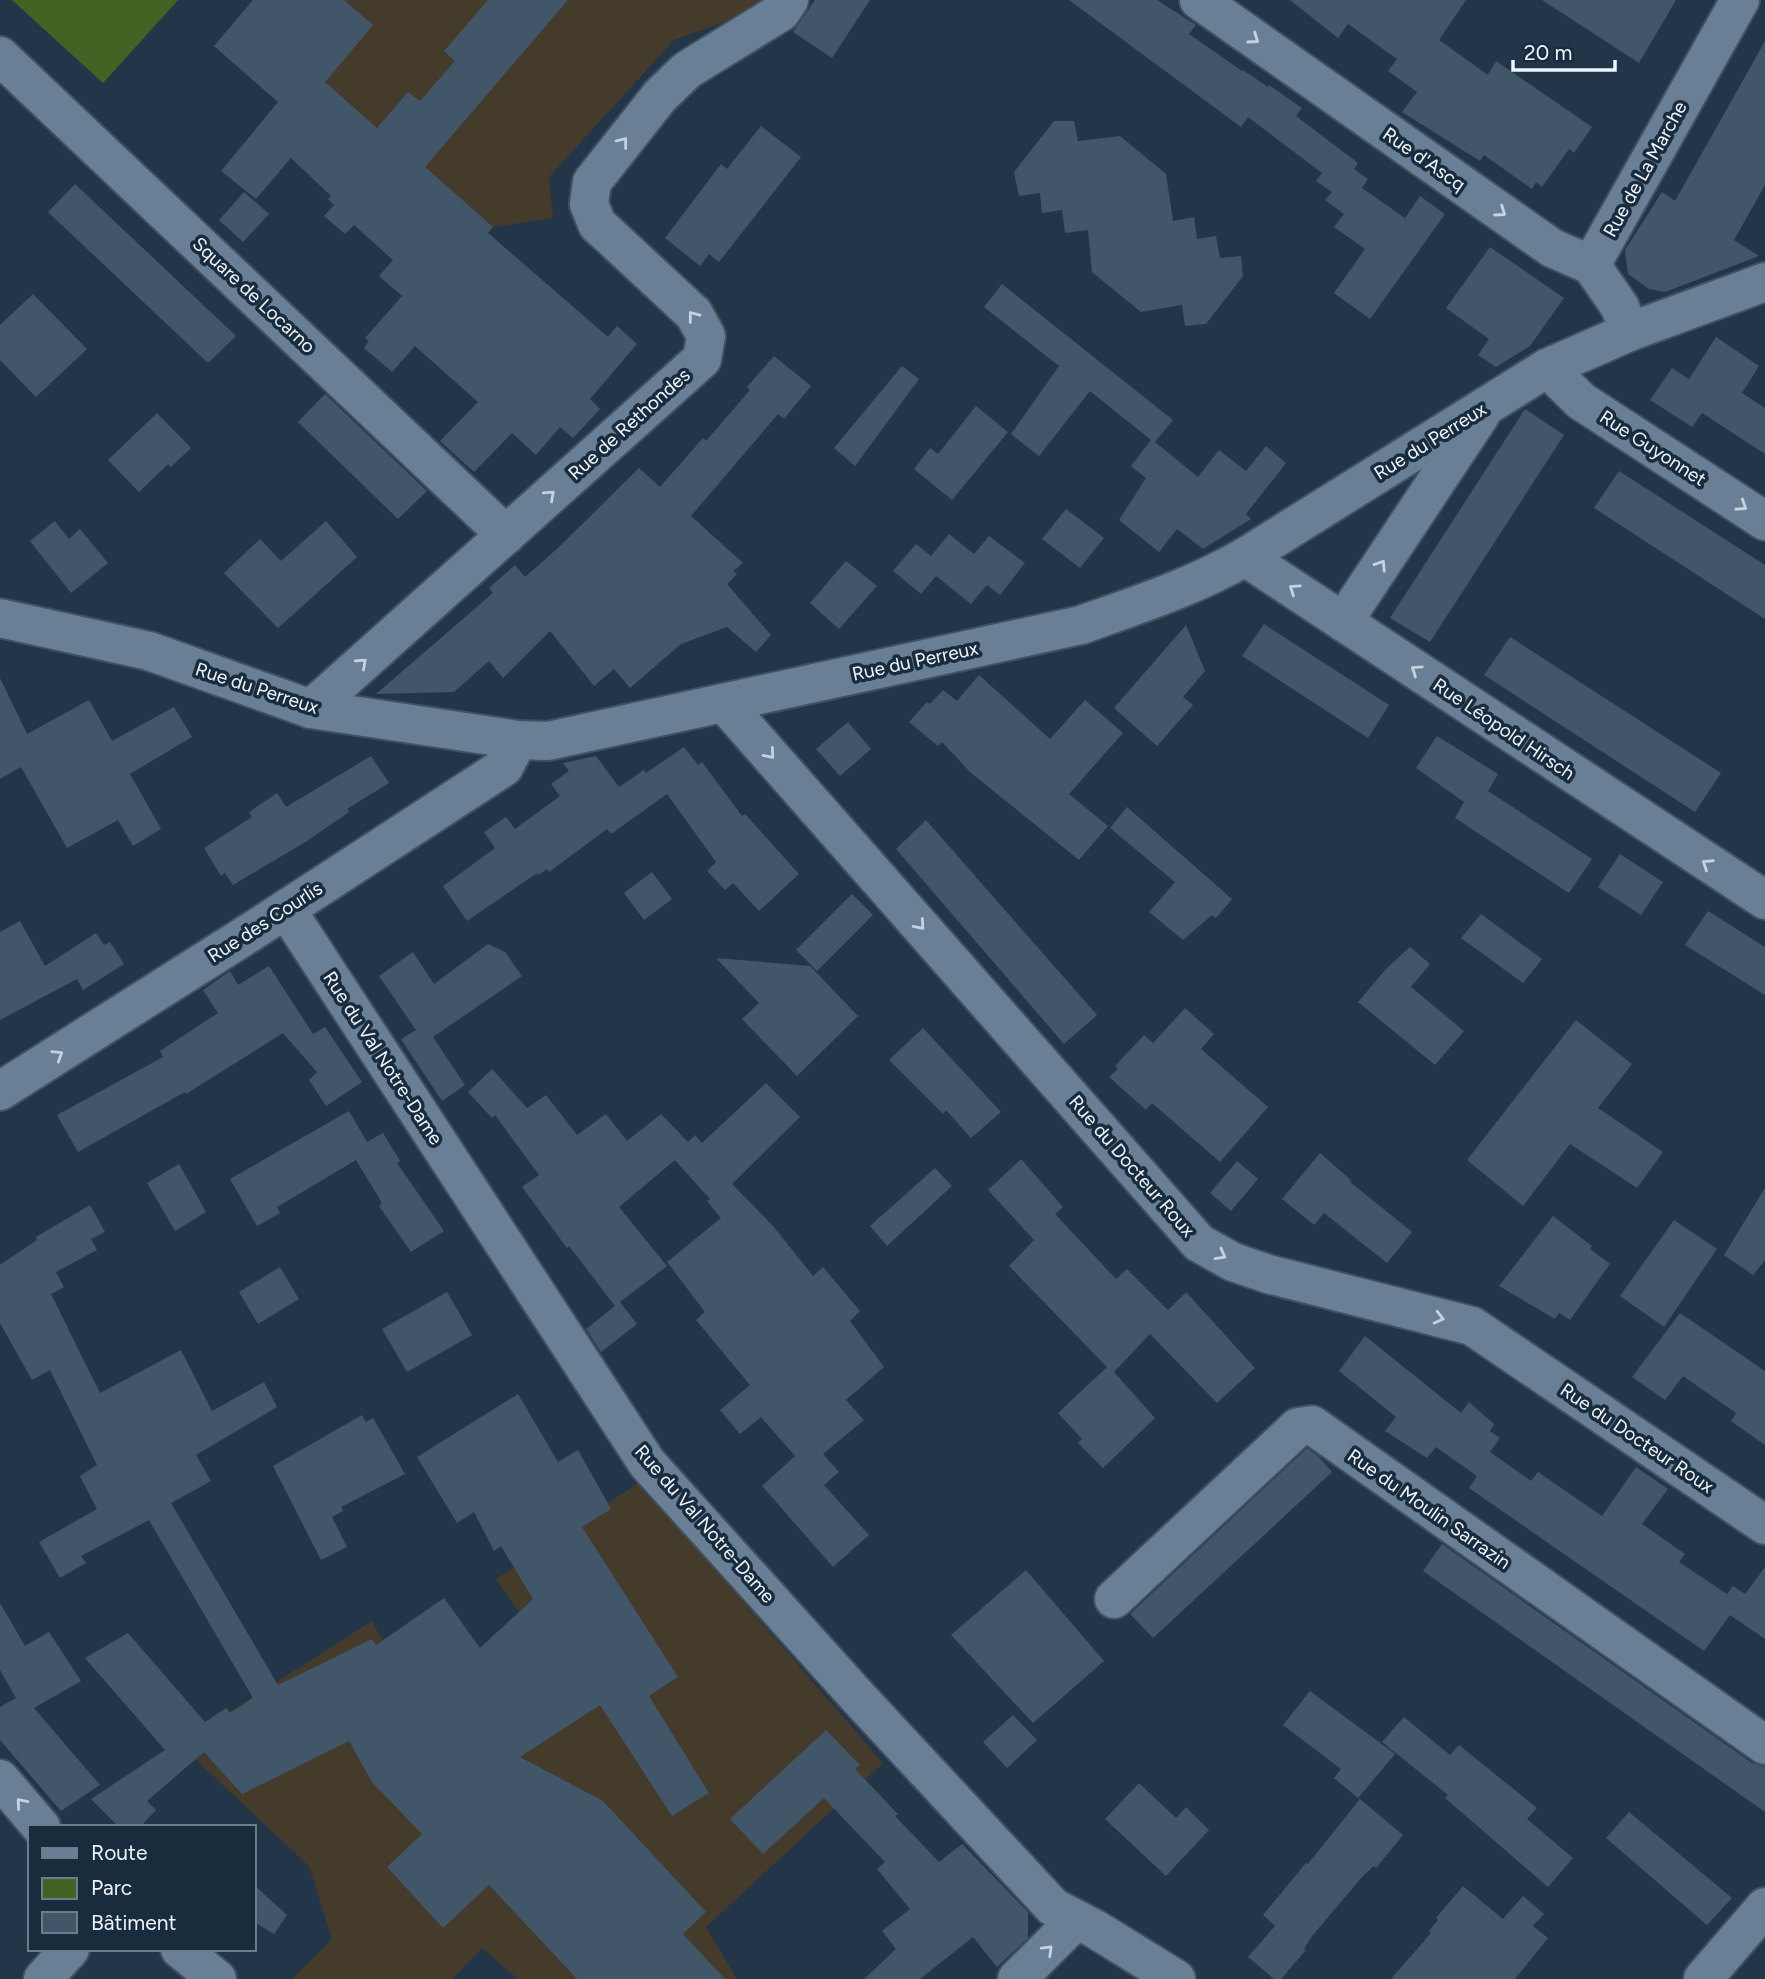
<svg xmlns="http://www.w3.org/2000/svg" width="1765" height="1979" font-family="Figtree,sans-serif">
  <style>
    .education { fill: #443b2a }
    .green { fill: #416324 }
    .building { fill: #42566a }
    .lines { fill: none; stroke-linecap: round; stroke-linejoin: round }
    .minor-casing { stroke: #415160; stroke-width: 42 }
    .minor { stroke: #697f95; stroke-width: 38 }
    .oneway { stroke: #c6d2de }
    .labels { text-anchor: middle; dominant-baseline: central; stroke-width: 7; stroke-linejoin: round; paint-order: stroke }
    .street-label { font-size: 19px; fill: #eef5fd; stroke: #192c3e }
  </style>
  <rect width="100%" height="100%" fill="#233649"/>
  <g class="education">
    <polygon points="253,0 765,0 758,10 674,40 549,177 553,218 493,227 474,249 449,251 214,46"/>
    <polygon points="640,1482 883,1763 706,1927 737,1979 518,1979 482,1948 452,1979 292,1979 332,1939 309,1866 179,1744 372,1621 425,1719 542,1645 496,1579"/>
  </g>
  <polygon class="green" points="12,0 178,0 103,83"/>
  <g class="building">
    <polygon points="253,0 344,0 373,25 325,82 377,128 408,92 420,101 455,61 444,51 488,0 568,0 425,167 493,227 488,233 608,337 617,326 637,344 590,399 600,409 573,438 560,427 536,455 512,433 474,472 440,441 478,402 415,346 392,372 364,348 369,341 365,338 402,296 379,276 393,260 354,225 345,234 324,216 334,205 328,199 331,196 291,158 256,199 221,171 278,102 214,46"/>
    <polygon points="815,0 870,0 832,58 793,32"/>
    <polygon points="1069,0 1157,0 1196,25 1189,34 1242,71 1243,70 1268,87 1269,85 1302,108 1296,116 1358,163 1354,169 1368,179 1362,188 1405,218 1420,196 1445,214 1370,319 1334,293 1365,249 1334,227 1344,214 1325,200 1332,192 1316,181 1322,173 1248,117 1241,127"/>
    <polygon points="1290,0 1466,0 1439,40 1488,75 1496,61 1592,127 1574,153 1569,149 1542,187 1536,182 1532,189 1484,155 1480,161 1402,112 1417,92 1388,71 1397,59 1348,24 1338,38"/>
    <polygon points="1542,0 1676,0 1639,63"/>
    <polygon points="1765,41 1765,185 1734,240 1759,256 1665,292 1649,289 1628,274 1625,250 1662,192 1675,201"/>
    <polygon points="1054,121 1074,121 1078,141 1120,136 1166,174 1173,221 1194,217 1197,239 1216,236 1220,258 1241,256 1243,276 1206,324 1185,326 1182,305 1141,312 1092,272 1088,230 1065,233 1062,210 1042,213 1040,193 1019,196 1014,172"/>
    <polygon points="761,126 801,157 719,262 709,254 700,266 665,238 721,164 727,169"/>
    <polygon points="75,184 236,336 208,363 48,212"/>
    <polygon points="244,192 269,214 243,242 219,220"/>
    <polygon points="1490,247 1564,298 1530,346 1496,367 1478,355 1489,339 1446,308"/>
    <polygon points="1002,284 1173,420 1155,442 1198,477 1219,450 1246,471 1266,446 1286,463 1246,514 1251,519 1203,549 1177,529 1159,552 1119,520 1146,478 1131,466 1151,440 1090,391 1039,456 1011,434 1059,366 984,307"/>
    <polygon points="33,294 87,349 36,397 0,360 0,325"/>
    <polygon points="1716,337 1759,366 1742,393 1765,408 1765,454 1702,413 1692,427 1650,400 1672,368 1689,379"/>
    <polygon points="774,356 811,386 784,419 778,414 691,516 743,563 733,571 737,574 727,584 771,635 756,652 727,627 681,644 630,688 614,669 594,686 550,631 503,678 489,661 454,692 376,694 493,593 489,588 515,565 525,577 559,547 639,468 660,487 703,438 706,441 750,390 747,387"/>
    <polygon points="902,366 919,379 855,466 834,448"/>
    <polygon points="325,394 427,491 398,519 298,422"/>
    <polygon points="976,406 1008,432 952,500 914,469 930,448 938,454"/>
    <polygon points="1525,409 1564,435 1430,642 1390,618"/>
    <polygon points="157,413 191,448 171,467 168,464 139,492 108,460"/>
    <polygon points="1619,471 1765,565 1765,619 1594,508"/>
    <polygon points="1066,509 1104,538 1080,568 1042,539"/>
    <polygon points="55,521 69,539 80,529 108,563 71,593 30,541"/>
    <polygon points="326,521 357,557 278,628 224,573 260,539 281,561"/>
    <polygon points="949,534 974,554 989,536 1025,563 1000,595 987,585 971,604 936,576 921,594 893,571 916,544 931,556"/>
    <polygon points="846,561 877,586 839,629 810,603"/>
    <polygon points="1264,624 1389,705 1368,738 1242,656"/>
    <polygon points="1186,625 1205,671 1183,697 1193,705 1157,746 1114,708"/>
    <polygon points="1510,637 1721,773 1695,812 1484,675"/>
    <polygon points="979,675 1050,739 1085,700 1123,733 1069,794 1108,826 1079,860 971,773 942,742 938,746 909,722 927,702 930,704 943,690 957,701"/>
    <polygon points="0,678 27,734 89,700 112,741 174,707 192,737 130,774 161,829 133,846 118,820 67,848 21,767 0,779"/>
    <polygon points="848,722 871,749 840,776 816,749"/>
    <polygon points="1437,736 1498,774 1488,791 1592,859 1569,893 1455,818 1464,802 1416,768"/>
    <polygon points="684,747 698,765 702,762 742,816 745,814 799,874 759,911 733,883 725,890 707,871 716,862 667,794 611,834 607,829 549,872 547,869 538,875 537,873 467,921 443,886 495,848 484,832 506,817 515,829 560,796 551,784 569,771 563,763 596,756 619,787 644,770 646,773"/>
    <polygon points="371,756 389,783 347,809 349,812 307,841 233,885 225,873 221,876 204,848 252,817 249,812 277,793 286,807"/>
    <polygon points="1127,807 1232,899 1217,917 1214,918 1212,915 1183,940 1149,912 1175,882 1110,828"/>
    <polygon points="926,820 1097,1015 1064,1044 896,849"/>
    <polygon points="1620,854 1663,882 1641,915 1598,887"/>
    <polygon points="652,872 672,899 644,920 624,893"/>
    <polygon points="852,894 873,915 817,971 796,950"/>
    <polygon points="1708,911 1765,947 1765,995 1685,945"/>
    <polygon points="1481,914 1542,959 1523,983 1461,938"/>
    <polygon points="20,921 45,966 96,933 104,945 110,942 124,964 83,990 77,979 0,1020 0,932"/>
    <polygon points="488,944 505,952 522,976 433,1037 465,1085 442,1101 401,1039 416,1030 379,976 413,952 434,984"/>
    <polygon points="1410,947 1430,964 1411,987 1464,1031 1435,1065 1358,1002 1386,969"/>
    <polygon points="716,958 810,966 858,1016 797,1076 742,1019 759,1003"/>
    <polygon points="269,966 313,1034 325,1027 362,1082 326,1106 309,1080 317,1072 283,1033 186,1094 185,1092 78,1152 57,1115 163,1057 160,1051 218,1013 203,990 230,971 238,985"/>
    <polygon points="1185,1008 1214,1034 1201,1049 1268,1107 1220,1162 1152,1103 1146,1110 1109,1077 1118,1069 1115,1066 1144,1035 1153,1043"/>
    <polygon points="1576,1020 1632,1064 1598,1108 1663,1152 1637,1188 1570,1144 1523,1206 1467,1160"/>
    <polygon points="923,1028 1001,1112 971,1138 946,1110 943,1114 889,1060"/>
    <polygon points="492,1069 527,1108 546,1095 577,1135 606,1114 627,1141 661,1114 688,1142 695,1135 702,1143 766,1083 800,1117 732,1184 773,1226 813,1276 823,1267 860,1311 850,1321 884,1367 846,1400 864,1420 823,1454 839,1472 824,1485 869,1535 833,1567 762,1486 795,1456 761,1417 740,1434 720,1410 750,1385 696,1320 705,1312 667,1262 721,1218 707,1201 710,1199 675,1160 619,1207 667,1266 620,1302 637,1324 601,1352 586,1329 615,1306 569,1246 567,1248 522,1187 539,1175 495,1115 492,1118 468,1092"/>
    <polygon points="349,1111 367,1142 383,1133 400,1161 397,1163 444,1231 411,1252 379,1206 382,1203 356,1160 277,1207 280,1213 257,1226 230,1179"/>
    <polygon points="1320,1153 1352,1181 1350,1182 1412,1232 1387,1263 1324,1213 1314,1225 1282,1199"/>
    <polygon points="1021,1159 1063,1207 1055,1214 1116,1279 1127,1269 1168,1310 1186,1292 1255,1368 1217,1403 1150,1334 1114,1372 1155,1418 1103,1468 1078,1443 1082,1439 1058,1413 1107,1367 1009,1266 1034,1240 988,1190"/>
    <polygon points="1237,1161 1258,1179 1231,1211 1210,1193"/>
    <polygon points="179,1164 206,1212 175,1231 147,1183"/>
    <polygon points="935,1168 952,1186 887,1246 870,1226"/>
    <polygon points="1765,1188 1765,1260 1753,1275 1724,1255"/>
    <polygon points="90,1205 105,1232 91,1239 97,1250 56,1272 64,1287 51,1294 100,1393 181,1350 212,1411 264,1382 277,1407 196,1455 211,1481 171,1503 278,1685 372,1639 376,1645 444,1598 480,1648 533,1599 501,1546 494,1551 474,1512 457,1523 417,1457 518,1394 558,1462 578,1450 611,1509 582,1527 678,1677 649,1696 709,1793 672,1816 600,1705 520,1757 603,1801 706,1912 683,1934 725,1979 577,1979 489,1885 443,1928 387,1867 422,1834 372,1782 349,1741 242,1794 204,1752 147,1801 156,1810 140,1827 119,1827 91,1799 165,1750 85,1658 128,1633 205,1722 226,1708 230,1713 253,1698 149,1520 81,1556 86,1563 60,1578 39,1542 97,1509 80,1476 97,1465 50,1370 32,1380 0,1323 0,1265 37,1240 36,1237"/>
    <polygon points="1553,1216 1592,1246 1590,1249 1610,1264 1570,1320 1559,1313 1555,1319 1499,1286"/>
    <polygon points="1674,1220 1717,1249 1664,1327 1620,1296"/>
    <polygon points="280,1267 299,1299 258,1324 239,1292"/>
    <polygon points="447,1292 472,1335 407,1372 382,1329"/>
    <polygon points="1680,1313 1765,1371 1765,1445 1731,1421 1736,1413 1683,1376 1665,1400 1632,1377"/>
    <polygon points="1365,1336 1461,1413 1469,1402 1494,1424 1490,1431 1500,1438 1490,1452 1531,1481 1538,1472 1602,1516 1636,1467 1668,1489 1642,1524 1685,1554 1679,1562 1727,1594 1733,1586 1745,1594 1765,1567 1765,1639 1730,1615 1704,1651 1469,1488 1477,1476 1436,1447 1427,1458 1385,1431 1396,1417 1339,1371"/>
    <polygon points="362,1415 366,1422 373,1418 405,1474 341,1507 343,1511 332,1517 347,1547 321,1560 273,1466"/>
    <polygon points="1307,1448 1318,1456 1332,1472 1153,1638 1130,1614"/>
    <polygon points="1442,1544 1752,1763 1765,1767 1765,1812 1423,1571"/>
    <polygon points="1026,1570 1104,1661 1033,1723 951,1635"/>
    <polygon points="0,1603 25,1646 49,1632 81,1681 34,1708 100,1785 61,1811 0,1740 0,1707 16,1698 0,1670"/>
    <polygon points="1310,1691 1395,1754 1358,1798 1334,1778 1341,1769 1283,1725"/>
    <polygon points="1013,1715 1037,1740 1007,1768 983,1742"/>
    <polygon points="1404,1717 1450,1755 1459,1745 1537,1808 1527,1819 1573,1858 1548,1887 1445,1798 1448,1795 1382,1742"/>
    <polygon points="826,1730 860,1765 855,1769 898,1814 895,1816 939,1862 962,1844 1028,1912 1028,1938 997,1967 973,1937 920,1979 864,1979 896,1949 882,1931 910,1909 877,1869 885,1862 824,1798 763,1854 730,1819"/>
    <polygon points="1139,1783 1176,1818 1186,1807 1209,1830 1166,1876 1105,1819"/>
    <polygon points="1360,1799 1403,1835 1376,1868 1374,1866 1363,1876 1312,1936 1304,1949 1306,1950 1281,1979 1274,1979 1248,1957 1275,1926 1263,1915 1306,1863 1308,1864"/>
    <polygon points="1629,1812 1732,1898 1707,1925 1606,1838"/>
    <polygon points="254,1885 287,1915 274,1934 254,1922"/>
    <polygon points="1463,1886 1503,1919 1523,1896 1544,1914 1533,1926 1548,1938 1515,1979 1391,1979 1431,1933 1429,1931 1438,1920 1436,1918"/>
  </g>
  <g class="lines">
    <defs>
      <g id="minor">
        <polyline points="1199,0 1552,248 1591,265 1620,307 1629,332"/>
        <polyline points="0,56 506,535"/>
        <polyline points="1591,265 1740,0"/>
        <polyline points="1547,368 1581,401 1765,521"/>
        <polyline points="1245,557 1765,900"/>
        <path d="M0 618 149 651 311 709 518 740 548 741 1081 625C1137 605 1193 587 1245 557L1547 368 1629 332 1765 282"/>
        <polyline points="1343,622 1481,414"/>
        <polyline points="724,703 1199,1243 1233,1262 1268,1274 1472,1326 1765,1525"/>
        <polyline points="311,709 702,359 706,336 694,314 597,224 589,204 592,182 660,96 687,70 781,12 789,0"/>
        <polyline points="286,909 647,1463 856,1695 1053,1907 1095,1929 1176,1979"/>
        <polyline points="0,1091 257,928 504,767 518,740"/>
        <polyline points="1114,1599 1298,1427 1312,1425 1765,1745"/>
        <polyline points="0,1779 41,1827"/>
        <polyline points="180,1949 217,1979"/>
        <polyline points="43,1979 70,1949"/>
        <polyline points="1017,1979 1076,1920"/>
        <polyline points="1703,1979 1765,1907"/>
      </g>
    </defs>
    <use href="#minor" class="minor-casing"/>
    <use href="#minor" class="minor"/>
  </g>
  <defs><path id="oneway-chevron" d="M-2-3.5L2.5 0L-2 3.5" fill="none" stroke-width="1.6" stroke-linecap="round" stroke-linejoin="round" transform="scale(1.75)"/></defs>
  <g class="oneway">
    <use href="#oneway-chevron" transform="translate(1254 39) rotate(35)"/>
    <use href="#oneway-chevron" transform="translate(623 142) rotate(-52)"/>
    <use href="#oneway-chevron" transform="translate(1501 212) rotate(35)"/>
    <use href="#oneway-chevron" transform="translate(693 316) rotate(-127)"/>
    <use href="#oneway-chevron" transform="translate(550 495) rotate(-42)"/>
    <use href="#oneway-chevron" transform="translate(1742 506) rotate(33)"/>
    <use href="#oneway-chevron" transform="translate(1381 565) rotate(-57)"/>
    <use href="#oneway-chevron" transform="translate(1294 589) rotate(-146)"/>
    <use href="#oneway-chevron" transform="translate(362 663) rotate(-42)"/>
    <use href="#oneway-chevron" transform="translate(1416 670) rotate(-146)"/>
    <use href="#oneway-chevron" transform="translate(770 754) rotate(49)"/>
    <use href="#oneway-chevron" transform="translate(1707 864) rotate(-147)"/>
    <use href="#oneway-chevron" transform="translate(920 925) rotate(49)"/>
    <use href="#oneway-chevron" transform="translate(58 1055) rotate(-32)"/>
    <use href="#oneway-chevron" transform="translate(1221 1255) rotate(29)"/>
    <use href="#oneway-chevron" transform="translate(1439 1318) rotate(14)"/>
    <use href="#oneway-chevron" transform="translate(21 1803) rotate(-131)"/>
    <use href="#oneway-chevron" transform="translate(1048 1950) rotate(-44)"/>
  </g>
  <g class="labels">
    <g class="street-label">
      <text transform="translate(1424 159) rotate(35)">Rue d'Ascq</text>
      <text transform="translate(1645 169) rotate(-61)">Rue de La Marche</text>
      <text transform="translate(254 295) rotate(43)">Square de Locarno</text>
      <text transform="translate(629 424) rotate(-42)">Rue de Rethondes</text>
      <text transform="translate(1430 441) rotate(-32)">Rue du Perreux</text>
      <text transform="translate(1653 448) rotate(33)">Rue Guyonnet</text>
      <text transform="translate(915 661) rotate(-12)">Rue du Perreux</text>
      <text transform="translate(257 688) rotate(18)">Rue du Perreux</text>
      <text transform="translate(1504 729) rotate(34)">Rue Léopold Hirsch</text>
      <text transform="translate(265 922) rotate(-33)">Rue des Courlis</text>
      <text transform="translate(383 1058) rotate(57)">Rue du Val Notre-Dame</text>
      <text transform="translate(1132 1166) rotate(49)">Rue du Docteur Roux</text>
      <text transform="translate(1637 1438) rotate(34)">Rue du Docteur Roux</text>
      <text transform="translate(1429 1509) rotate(35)">Rue du Moulin Sarrazin</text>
      <text transform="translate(705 1524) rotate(49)">Rue du Val Notre-Dame</text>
    </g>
  </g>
  <rect x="28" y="1825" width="228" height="126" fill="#192c3e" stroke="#6e7c8a" stroke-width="2"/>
  <rect x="42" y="1848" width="35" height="10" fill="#697f95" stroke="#6e7c8a" stroke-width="2"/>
  <text x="91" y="1860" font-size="21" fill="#eef5fd">Route</text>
  <rect x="42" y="1878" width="35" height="21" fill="#416324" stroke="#6e7c8a" stroke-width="2"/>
  <text x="91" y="1895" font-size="21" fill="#eef5fd">Parc</text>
  <rect x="42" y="1912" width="35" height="21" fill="#42566a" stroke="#6e7c8a" stroke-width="2"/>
  <text x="91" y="1930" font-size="21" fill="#eef5fd">Bâtiment</text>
  <path d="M1513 60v10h102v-10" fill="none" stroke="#eef5fd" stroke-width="3.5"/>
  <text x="1524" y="60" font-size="21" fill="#eef5fd" stroke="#192c3e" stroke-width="5" paint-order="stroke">20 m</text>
</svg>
